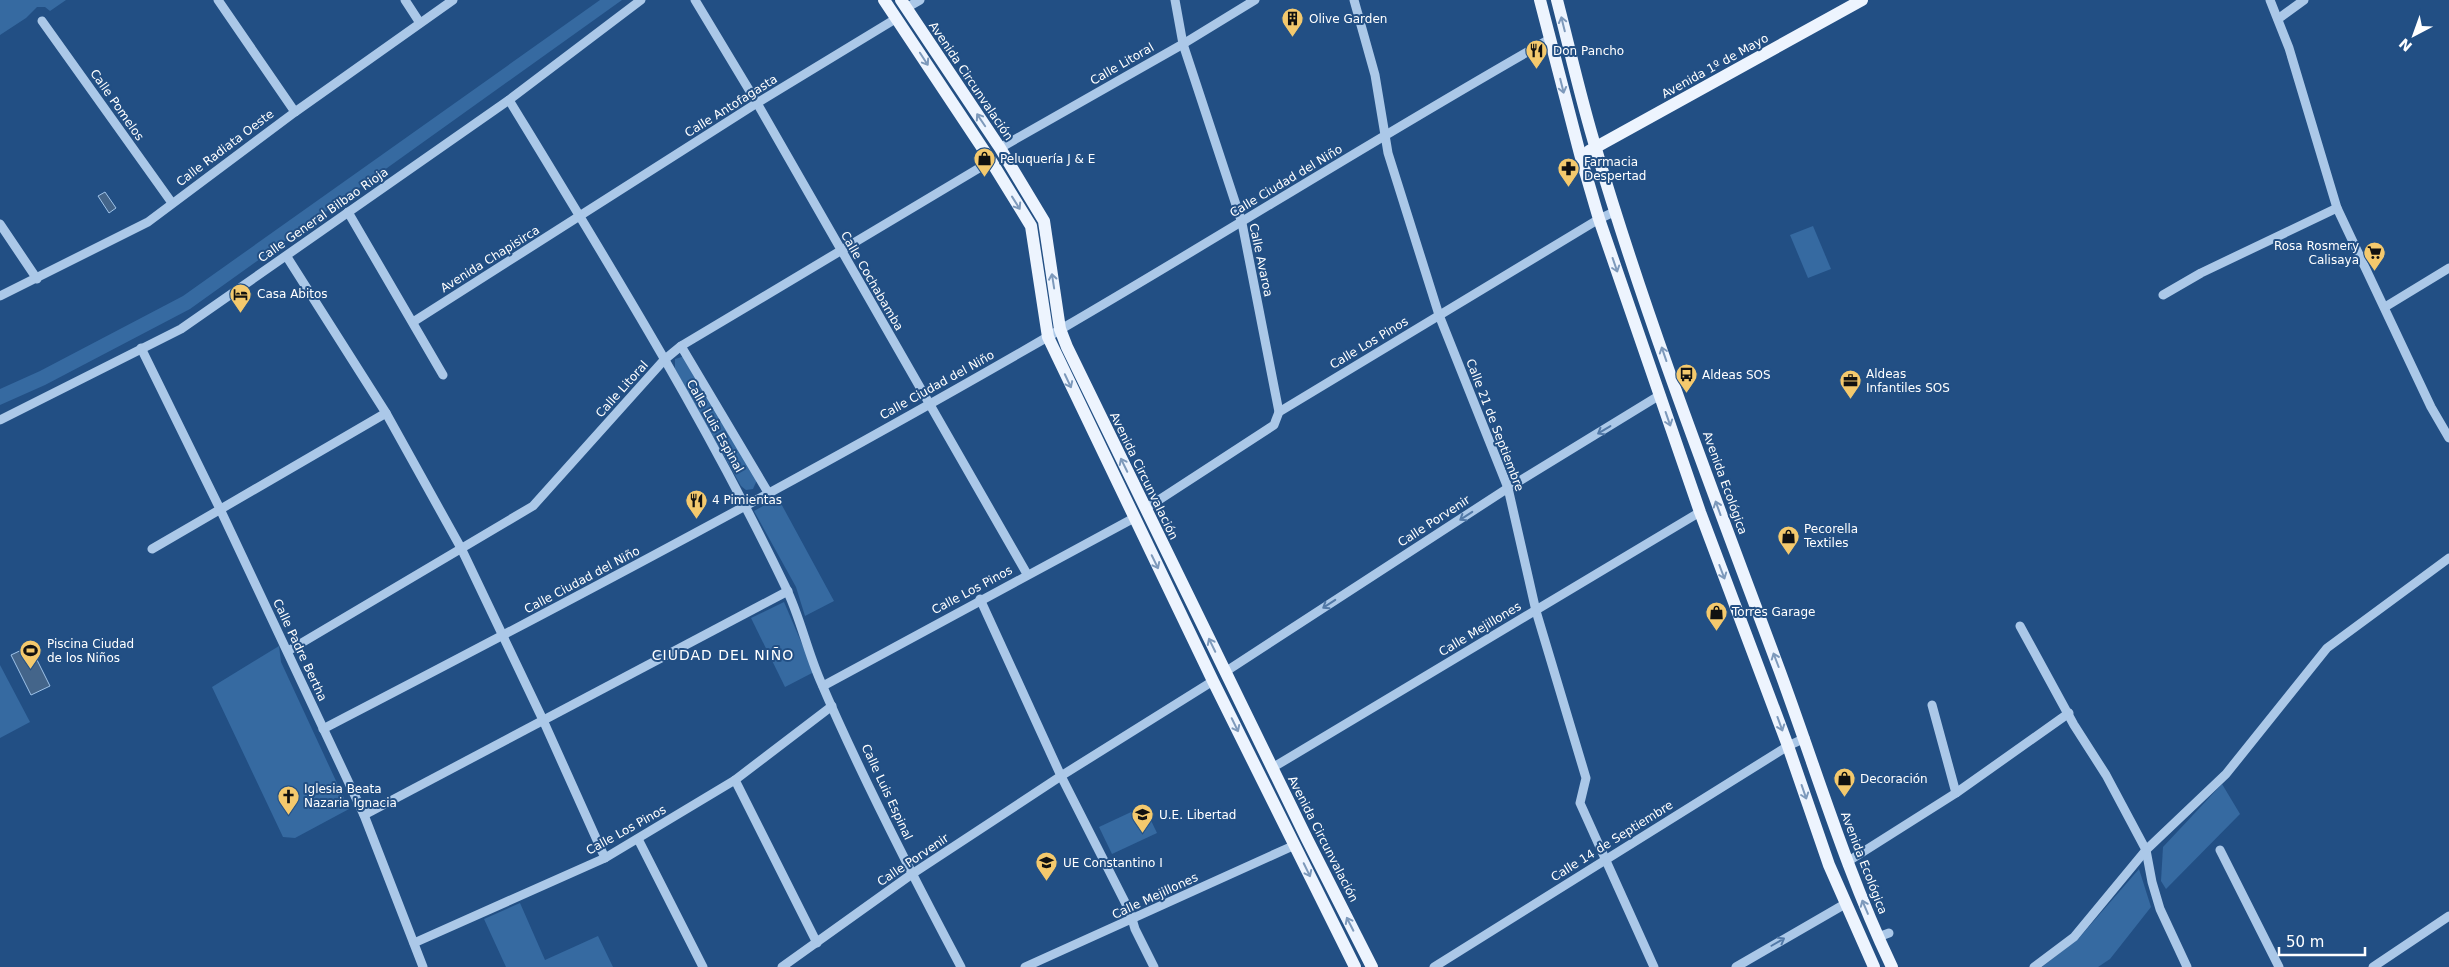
<svg xmlns="http://www.w3.org/2000/svg" width="2449" height="967" font-family="'DejaVu Sans',sans-serif">
  <style>
    .green { fill: #366aa1 }
    .water { fill: #44658a; stroke: #9fc3e9 }
    .lines { fill: none; stroke-linecap: round; stroke-linejoin: round }
    .minor { stroke: #abc8e8; stroke-width: 9 }
    .major { stroke: #edf4fe; stroke-width: 12 }
    .oneway { stroke: #7d99bb }
    .oneway2 { stroke: #5279a7 }
    .labels { text-anchor: middle; dominant-baseline: central; stroke-width: 4; stroke-linejoin: round; paint-order: stroke }
    .poi-label { font-size: 12px; fill: #fff; stroke: #224f84; text-anchor: start }
    .street-label { font-size: 12px; fill: #fff; stroke: #224f84 }
    .neighbourhood-label { font-size: 14px; letter-spacing: 1px; fill: #fff; stroke: #224f84 }
  </style>
  <rect width="100%" height="100%" fill="#224f84"/>
  <g class="green">
    <polygon points="0,0 66,0 50,11 45,7 37,7 26,18 0,35"/>
    <polygon points="600,0 622,0 190,309 45,385 0,405 0,389 40,371 183,296"/>
    <polygon points="1813,226 1831,269 1808,278 1790,235"/>
    <polygon points="685,356 757,480 753,489 746,490 741,486 675,369 675,359"/>
    <polygon points="778,498 834,601 805,616 796,587 754,511"/>
    <polygon points="784,602 814,672 785,687 751,618"/>
    <polygon points="279,646 281,662 349,809 295,838 283,837 212,687"/>
    <polygon points="0,665 30,722 0,738"/>
    <polygon points="2222,784 2240,814 2166,889 2161,881 2163,847"/>
    <polygon points="1144,806 1157,833 1112,854 1099,827"/>
    <polygon points="2139,869 2151,907 2110,959 2098,967 2042,967 2079,938"/>
    <polygon points="520,903 545,960 598,936 613,967 506,967 484,919"/>
  </g>
  <g class="water">
    <polygon points="105,192 116,208 109,213 98,196"/>
    <polygon points="30,646 50,686 31,695 11,655"/>
  </g>
  <g class="lines">
    <g class="minor">
      <polyline points="218,0 295,112"/>
      <polyline points="405,0 420,23"/>
      <polyline points="695,0 757,103 1027,574"/>
      <polyline points="1175,0 1183,44 1242,223 1279,412"/>
      <polyline points="1354,0 1375,75 1388,153 1439,315 1508,488 1536,611 1586,778 1580,803 1654,967"/>
      <polyline points="2270,0 2289,48 2337,208 2431,407 2449,438"/>
      <polyline points="906,8 920,0"/>
      <polyline points="2278,19 2304,0"/>
      <polyline points="42,21 172,203"/>
      <path d="M509 100C606 259 705 419 786 588 800 617 807 650 820 680 862 778 911 873 961 967"/>
      <polyline points="1000,148 1183,44 1255,0"/>
      <polyline points="348,212 443,375"/>
      <polyline points="0,224 37,279"/>
      <polyline points="287,257 386,413 461,548 543,720 605,858"/>
      <polyline points="2163,295 2201,273 2337,208"/>
      <polyline points="0,296 148,222 295,112 453,0"/>
      <polyline points="2385,307 2449,268"/>
      <polyline points="413,322 757,103 897,18"/>
      <polyline points="681,346 769,494"/>
      <polyline points="141,348 220,509 364,815 423,967"/>
      <polyline points="0,420 181,329 509,100 641,0"/>
      <polyline points="1145,509 1274,425 1279,412 1599,219 1616,211"/>
      <polyline points="152,549 386,413"/>
      <polyline points="980,599 1061,776 1130,912 1135,929 1154,967"/>
      <polyline points="2020,626 2074,725 2106,775 2146,850 2152,882 2160,909 2187,967"/>
      <polyline points="288,651 533,506 664,360 681,346 991,161"/>
      <polyline points="1225,672 1508,488 1660,395"/>
      <polyline points="823,686 1134,518"/>
      <polyline points="1932,705 1956,793"/>
      <path d="M323 729C572 600 820 469 1063 328 1226 233 1386 132 1550 39"/>
      <polyline points="1272,768 1700,512"/>
      <polyline points="735,780 817,943"/>
      <polyline points="364,815 788,591"/>
      <polyline points="638,839 703,967"/>
      <polyline points="2220,850 2279,967"/>
      <polyline points="1847,862 1956,793 2069,713"/>
      <polyline points="1878,937 1889,933"/>
      <polyline points="414,943 605,858 735,780 832,706"/>
      <polyline points="782,967 912,874 1061,776 1213,681"/>
      <polyline points="1025,967 1295,845"/>
      <polyline points="1434,967 1788,746 1805,738"/>
      <polyline points="1736,967 1845,904"/>
      <polyline points="2034,967 2074,937 2146,850 2226,774 2327,648 2449,558"/>
      <polyline points="2373,967 2449,916"/>
    </g>
    <g class="major">
      <polyline points="884,0 991,161 1031,226 1048,337 1213,681 1355,967"/>
      <polyline points="901,0 1000,148 1044,221 1060,329 1067,347 1307,839 1372,967"/>
      <polyline points="1540,0 1580,154 1599,219 1700,512 1788,746 1829,865 1874,967"/>
      <path d="M1557 0C1570 50 1581 100 1596 149 1648 325 1715 497 1779 669 1816 769 1846 871 1892 967"/>
      <polyline points="1589,151 1862,0"/>
    </g>
  </g>
  <defs><path id="oneway-shaft" d="M-6 0H5M1.5-3L5.5 0L1.5 3" fill="none" stroke-width="1.6" stroke-linecap="round" stroke-linejoin="round" transform="scale(1.25)"/></defs>
  <g class="oneway">
    <use href="#oneway-shaft" transform="translate(1563 24) rotate(-104)"/>
    <use href="#oneway-shaft" transform="translate(924 59) rotate(57)"/>
    <use href="#oneway-shaft" transform="translate(1562 86) rotate(76)"/>
    <use href="#oneway-shaft" transform="translate(981 120) rotate(-124)"/>
    <use href="#oneway-shaft" transform="translate(1016 203) rotate(58)"/>
    <use href="#oneway-shaft" transform="translate(1615 265) rotate(71)"/>
    <use href="#oneway-shaft" transform="translate(1053 281) rotate(-99)"/>
    <use href="#oneway-shaft" transform="translate(1664 354) rotate(-109)"/>
    <use href="#oneway-shaft" transform="translate(1068 381) rotate(65)"/>
    <use href="#oneway-shaft" transform="translate(1668 419) rotate(71)"/>
    <use href="#oneway-shaft" transform="translate(1124 465) rotate(-116)"/>
    <use href="#oneway-shaft" transform="translate(1718 508) rotate(-110)"/>
    <use href="#oneway-shaft" transform="translate(1155 562) rotate(64)"/>
    <use href="#oneway-shaft" transform="translate(1722 572) rotate(69)"/>
    <use href="#oneway-shaft" transform="translate(1212 645) rotate(-116)"/>
    <use href="#oneway-shaft" transform="translate(1776 660) rotate(-111)"/>
    <use href="#oneway-shaft" transform="translate(1780 724) rotate(70)"/>
    <use href="#oneway-shaft" transform="translate(1235 725) rotate(64)"/>
    <use href="#oneway-shaft" transform="translate(1804 792) rotate(71)"/>
    <use href="#oneway-shaft" transform="translate(1307 870) rotate(64)"/>
    <use href="#oneway-shaft" transform="translate(1865 907) rotate(-113)"/>
    <use href="#oneway-shaft" transform="translate(1350 924) rotate(-117)"/>
  </g>
  <g class="oneway2">
    <use href="#oneway-shaft" transform="translate(1604 430) rotate(149)"/>
    <use href="#oneway-shaft" transform="translate(1466 516) rotate(147)"/>
    <use href="#oneway-shaft" transform="translate(1329 604) rotate(147)"/>
    <use href="#oneway-shaft" transform="translate(1778 942) rotate(-30)"/>
  </g>
  <defs>
    <symbol id="building-pin" viewBox="-11 -11 22 30"><path d="M0 17L-7.5 6A9.5 9.5 0 1 1 7.5 6Z" fill="#f4c96d" stroke="#224f84"/><path d="M-4-6H4V6H1V3H-1V6H-4ZM-2.5-4.3h1.7v1.8h-1.7ZM.8-4.3h1.7v1.8H.8ZM-2.5-1h1.7V.8h-1.7ZM.8-1h1.7V.8H.8Z" fill="#111"/></symbol>
    <symbol id="restaurant-pin" viewBox="-11 -11 22 30"><path d="M0 17L-7.5 6A9.5 9.5 0 1 1 7.5 6Z" fill="#f4c96d" stroke="#224f84"/><path d="M-5-6h1v4h1v-4h1v4h1v-4h1v5L-1.5 .5V6h-2V.5L-5-1ZM5-6V6H3V1.5H1.5Q1.5-4 5-6Z" fill="#111"/></symbol>
    <symbol id="shop-pin" viewBox="-11 -11 22 30"><path d="M0 17L-7.5 6A9.5 9.5 0 1 1 7.5 6Z" fill="#f4c96d" stroke="#224f84"/><path d="M-5-2.5h2.3a2.7 3.5 0 0 1 5.4 0H5L5.5 6h-11ZM-1.5-2.5h3a1.5 2.3 0 0 0-3 0Z" fill="#111"/></symbol>
    <symbol id="pharmacy-pin" viewBox="-11 -11 22 30"><path d="M0 17L-7.5 6A9.5 9.5 0 1 1 7.5 6Z" fill="#f4c96d" stroke="#224f84"/><path d="M-2-6h4v4h4v4h-4v4h-4v-4h-4v-4h4Z" fill="#111"/></symbol>
    <symbol id="supermarket-pin" viewBox="-11 -11 22 30"><path d="M0 17L-7.5 6A9.5 9.5 0 1 1 7.5 6Z" fill="#f4c96d" stroke="#224f84"/><path d="M-6-5.5h2.5l.6 2H6L4.5 2H-2.5L-4.4-4H-6ZM-1.5 3.2a1.3 1.3 0 1 0 .1 0ZM3 3.2a1.3 1.3 0 1 0 .1 0Z" fill="#111"/></symbol>
    <symbol id="hotel-pin" viewBox="-11 -11 22 30"><path d="M0 17L-7.5 6A9.5 9.5 0 1 1 7.5 6Z" fill="#f4c96d" stroke="#224f84"/><path d="M-6-4.5h1.5V1H6V5H4.5V3h-9V5H-6ZM-4 0a1.8 1.8 0 1 1 3.6 0ZM.5 0V-2.5h3Q6-2.5 6 0Z" fill="#111"/></symbol>
    <symbol id="bus-pin" viewBox="-11 -11 22 30"><path d="M0 17L-7.5 6A9.5 9.5 0 1 1 7.5 6Z" fill="#f4c96d" stroke="#224f84"/><path d="M-5-6H5V4H4V6H2V4H-2V6H-4V4H-5ZM-3.5-4V0h7V-4ZM-3.5 1.2v1.5H-2V1.2ZM2 1.2v1.5H3.5V1.2Z" fill="#111"/></symbol>
    <symbol id="office-pin" viewBox="-11 -11 22 30"><path d="M0 17L-7.5 6A9.5 9.5 0 1 1 7.5 6Z" fill="#f4c96d" stroke="#224f84"/><path d="M-6-3h4V-5.5h4V-3h4V5H-6ZM-1-4.5V-3h2v-1.5ZM-6 0V1H6V0Z" fill="#111"/></symbol>
    <symbol id="stadium-pin" viewBox="-11 -11 22 30"><path d="M0 17L-7.5 6A9.5 9.5 0 1 1 7.5 6Z" fill="#f4c96d" stroke="#224f84"/><path d="M0-5a6.5 5 0 1 0 0 10a6.5 5 0 1 0 0-10ZM-3.5-1.8h7v3.6h-7Z" fill="#111"/></symbol>
    <symbol id="church-pin" viewBox="-11 -11 22 30"><path d="M0 17L-7.5 6A9.5 9.5 0 1 1 7.5 6Z" fill="#f4c96d" stroke="#224f84"/><path d="M-1.2-6h2.4v3.5h3.3v2.4h-3.3V6h-2.4V-.1h-3.3v-2.4h3.3Z" fill="#111"/></symbol>
    <symbol id="school-pin" viewBox="-11 -11 22 30"><path d="M0 17L-7.5 6A9.5 9.5 0 1 1 7.5 6Z" fill="#f4c96d" stroke="#224f84"/><path d="M0-5L7-2L0 1L-7-2ZM-4 1L0 2.5L4 1V4Q0 6-4 4Z" fill="#111"/></symbol>
  </defs>
  <g fill-rule="evenodd">
    <use href="#building-pin" x="1280" y="6" width="25" height="34"/>
    <use href="#restaurant-pin" x="1524" y="38" width="25" height="34"/>
    <use href="#shop-pin" x="972" y="146" width="25" height="34"/>
    <use href="#pharmacy-pin" x="1556" y="156" width="25" height="34"/>
    <use href="#supermarket-pin" x="2362" y="240" width="25" height="34"/>
    <use href="#hotel-pin" x="228" y="282" width="25" height="34"/>
    <use href="#bus-pin" x="1674" y="362" width="25" height="34"/>
    <use href="#office-pin" x="1838" y="368" width="25" height="34"/>
    <use href="#restaurant-pin" x="684" y="488" width="25" height="34"/>
    <use href="#shop-pin" x="1776" y="524" width="25" height="34"/>
    <use href="#shop-pin" x="1704" y="600" width="25" height="34"/>
    <use href="#stadium-pin" x="18" y="638" width="25" height="34"/>
    <use href="#shop-pin" x="1832" y="766" width="25" height="34"/>
    <use href="#church-pin" x="276" y="784" width="25" height="34"/>
    <use href="#school-pin" x="1130" y="802" width="25" height="34"/>
    <use href="#school-pin" x="1034" y="850" width="25" height="34"/>
  </g>
  <g class="labels">
    <g class="poi-label">
      <text x="1309" y="19">Olive Garden</text>
      <text x="1553" y="51">Don Pancho</text>
      <text x="1000" y="159">Peluquería J &amp; E</text>
      <text x="1584" y="162">Farmacia<tspan x="1584" dy="14">Despertad</tspan></text>
      <text x="2359" y="246" text-anchor="end">Rosa Rosmery<tspan x="2359" dy="14">Calisaya</tspan></text>
      <text x="257" y="294">Casa Abitos</text>
      <text x="1866" y="374">Aldeas<tspan x="1866" dy="14">Infantiles SOS</tspan></text>
      <text x="1702" y="375">Aldeas SOS</text>
      <text x="712" y="500">4 Pimientas</text>
      <text x="1804" y="529">Pecorella<tspan x="1804" dy="14">Textiles</tspan></text>
      <text x="1732" y="612">Torres Garage</text>
      <text x="47" y="644">Piscina Ciudad<tspan x="47" dy="14">de los Niños</tspan></text>
      <text x="1860" y="779">Decoración</text>
      <text x="304" y="789">Iglesia Beata<tspan x="304" dy="14">Nazaria Ignacia</tspan></text>
      <text x="1159" y="815">U.E. Libertad</text>
      <text x="1063" y="863">UE Constantino I</text>
    </g>
    <g class="street-label">
      <text transform="translate(1122 64) rotate(-30)">Calle Litoral</text>
      <text transform="translate(1715 66) rotate(-29)">Avenida 1º de Mayo</text>
      <text transform="translate(971 81) rotate(56)">Avenida Circunvalación</text>
      <text transform="translate(117 105) rotate(55)">Calle Pomelos</text>
      <text transform="translate(731 106) rotate(-32)">Calle Antofagasta</text>
      <text transform="translate(225 148) rotate(-37)">Calle Radiata Oeste</text>
      <text transform="translate(1286 181) rotate(-31)">Calle Ciudad del Niño</text>
      <text transform="translate(323 215) rotate(-35)">Calle General Bilbao Rioja</text>
      <text transform="translate(490 259) rotate(-32)">Avenida Chapisirca</text>
      <text transform="translate(1261 260) rotate(78)">Calle Avaroa</text>
      <text transform="translate(872 281) rotate(60)">Calle Cochabamba</text>
      <text transform="translate(1369 343) rotate(-31)">Calle Los Pinos</text>
      <text transform="translate(937 385) rotate(-29)">Calle Ciudad del Niño</text>
      <text transform="translate(622 389) rotate(-48)">Calle Litoral</text>
      <text transform="translate(1495 425) rotate(69)">Calle 21 de Septiembre</text>
      <text transform="translate(715 426) rotate(61)">Calle Luis Espinal</text>
      <text transform="translate(1144 476) rotate(64)">Avenida Circunvalación</text>
      <text transform="translate(1725 483) rotate(70)">Avenida Ecológica</text>
      <text transform="translate(1434 521) rotate(-33)">Calle Porvenir</text>
      <text transform="translate(582 580) rotate(-28)">Calle Ciudad del Niño</text>
      <text transform="translate(972 590) rotate(-28)">Calle Los Pinos</text>
      <text transform="translate(1480 629) rotate(-31)">Calle Mejillones</text>
      <text transform="translate(300 650) rotate(65)">Calle Padre Bertha</text>
      <text transform="translate(887 792) rotate(65)">Calle Luis Espinal</text>
      <text transform="translate(626 830) rotate(-29)">Calle Los Pinos</text>
      <text transform="translate(1323 839) rotate(63)">Avenida Circunvalación</text>
      <text transform="translate(1612 841) rotate(-32)">Calle 14 de Septiembre</text>
      <text transform="translate(913 860) rotate(-34)">Calle Porvenir</text>
      <text transform="translate(1864 863) rotate(69)">Avenida Ecológica</text>
      <text transform="translate(1155 896) rotate(-25)">Calle Mejillones</text>
    </g>
    <g class="neighbourhood-label">
      <text x="723" y="655">CIUDAD DEL NIÑO</text>
    </g>
  </g>
  <g transform="translate(2414 35) rotate(221)" stroke="#224f84" stroke-width="4" paint-order="stroke">
  <path d="M0-4L9 19L0 12L-9 19Z" fill="#ffffff"/>
  <text y="-8" font-size="14" font-weight="bold" text-anchor="middle" fill="#ffffff">N</text>
  </g>
  <path d="M2279 947v8h86v-8" fill="none" stroke="#ffffff" stroke-width="2.5"/>
  <text x="2286" y="947" font-size="15" fill="#ffffff" stroke="#224f84" stroke-width="4" paint-order="stroke">50 m</text>
</svg>
